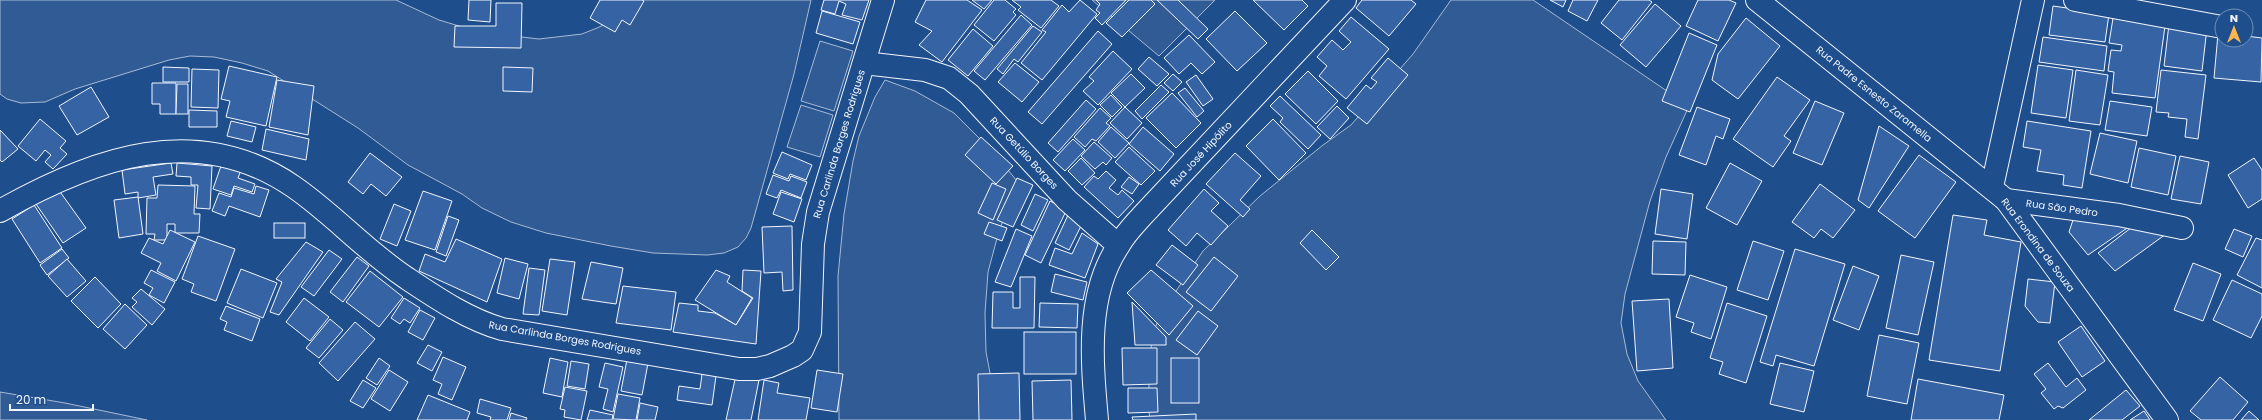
<svg xmlns="http://www.w3.org/2000/svg" width="2262" height="420" font-family="Poppins,sans-serif">
  <style>
    .built { fill: #305b95; stroke: #a8bbd7 }
    .building { fill: #3563a3; stroke: #f2f6ff }
    .lines { fill: none; stroke-linecap: round; stroke-linejoin: round }
    .street-casing { stroke: #f2f6ff; stroke-width: 24 }
    .primary-casing { stroke: #f2f6ff; stroke-width: 24 }
    .street { stroke: #1f4e8c; stroke-width: 22 }
    .primary { stroke: #1f4e8c; stroke-width: 22 }
    .labels { text-anchor: middle; dominant-baseline: central; stroke-width: 3; stroke-linejoin: round; paint-order: stroke }
    .street-label { font-size: 10px; fill: #f2f6ff; stroke: #1f4e8c }
  </style>
  <rect width="100%" height="100%" fill="#1f4e8c"/>
  <g class="built">
    <polygon points="0,0 396,0 439,20 479,32 539,39 582,34 597,28 629,13 641,0 811,0 794,74 751,228 746,238 738,247 724,253 707,255 653,253 611,246 546,233 511,222 482,208 462,194 408,165 358,128 268,71 242,63 214,57 190,56 169,60 75,89 45,102 21,103 7,99 0,94"/>
    <polygon points="1092,0 1215,0 1159,56"/>
    <polygon points="1451,0 1533,0 1689,106 1666,157 1650,201 1625,294 1621,323 1627,354 1638,381 1666,420 1150,420 1148,402 1152,333 1168,303 1203,251 1260,196 1323,145 1351,125 1413,54"/>
    <polygon points="820,41 853,51 834,111 801,101"/>
    <polygon points="885,80 915,91 954,113 995,154 1021,186 1009,206 999,231 988,272 985,313 986,352 999,420 839,420 838,276 844,214 853,161 859,136 875,97"/>
    <polygon points="801,105 833,115 820,157 787,147"/>
    <polygon points="0,392 65,403 147,420 0,420"/>
  </g>
  <g class="building">
    <polygon points="469,0 491,0 490,22 468,20"/>
    <polygon points="600,0 642,0 644,1 630,25 622,20 615,32 590,18"/>
    <polygon points="824,0 869,0 862,20 842,15 846,4 839,1 835,14 821,10"/>
    <polygon points="926,0 967,0 982,10 942,62 919,45 932,31 915,22"/>
    <polygon points="972,0 992,0 984,9"/>
    <polygon points="994,0 1005,0 1016,9 1013,12 1016,15 994,41 974,25"/>
    <polygon points="1012,0 1051,0 1059,6 1041,28 1018,10 1021,7"/>
    <polygon points="1080,0 1097,14 1042,80 1021,63 1046,32 1042,30 1062,5 1069,12"/>
    <polygon points="1096,0 1126,0 1102,25 1095,18 1100,13 1096,10 1100,4"/>
    <polygon points="1129,0 1151,0 1155,4 1122,37 1106,23"/>
    <polygon points="1157,0 1178,0 1208,29 1198,39"/>
    <polygon points="1253,0 1302,0 1308,6 1284,30"/>
    <polygon points="1362,0 1411,0 1416,4 1389,36 1356,8"/>
    <polygon points="1550,0 1566,0 1563,7"/>
    <polygon points="1573,0 1598,0 1587,21 1568,11"/>
    <polygon points="1619,0 1649,0 1652,2 1622,40 1601,23"/>
    <polygon points="1698,0 1729,0 1736,3 1718,41 1686,26"/>
    <polygon points="496,3 522,3 521,48 454,47 455,26 496,26"/>
    <polygon points="1655,4 1681,26 1646,67 1620,45"/>
    <polygon points="2053,6 2109,14 2105,42 2049,35"/>
    <polygon points="822,11 860,22 853,44 816,33"/>
    <polygon points="1235,11 1267,43 1237,71 1206,39"/>
    <polygon points="2114,12 2166,19 2155,98 2112,93 2114,72 2108,71 2111,50 2121,51 2122,45 2109,43"/>
    <polygon points="1021,15 1032,25 985,80 974,71"/>
    <polygon points="1351,17 1389,49 1346,99 1319,76 1327,66 1317,57 1332,40 1343,50 1351,42 1339,31"/>
    <polygon points="1746,18 1780,46 1738,99 1712,80 1718,54"/>
    <polygon points="2169,24 2207,28 2202,71 2164,66"/>
    <polygon points="1033,26 1042,32 1018,62 1014,59 1003,74 997,69"/>
    <polygon points="973,29 993,46 968,76 948,60"/>
    <polygon points="1098,31 1112,44 1042,124 1028,112"/>
    <polygon points="1689,33 1717,45 1690,112 1662,101"/>
    <polygon points="2218,34 2222,34 2222,40 2246,40 2246,36 2262,38 2261,82 2214,78"/>
    <polygon points="1189,35 1215,62 1202,74 1191,63 1179,74 1164,58"/>
    <polygon points="2043,37 2107,46 2104,71 2039,62"/>
    <polygon points="1113,51 1132,69 1098,105 1083,91 1094,81 1089,77"/>
    <polygon points="1149,57 1169,74 1157,86 1138,69"/>
    <polygon points="1388,58 1408,75 1367,124 1347,108 1366,85 1371,89 1377,82 1371,78"/>
    <polygon points="1015,63 1039,82 1022,102 998,82"/>
    <polygon points="2038,65 2073,70 2066,118 2031,113"/>
    <polygon points="229,66 277,77 266,126 226,117 230,101 221,99"/>
    <polygon points="163,67 189,68 189,82 163,82"/>
    <polygon points="503,67 533,68 532,92 503,91"/>
    <polygon points="192,69 219,70 218,108 191,107"/>
    <polygon points="2076,70 2108,75 2100,125 2069,121"/>
    <polygon points="2161,70 2206,75 2198,139 2185,137 2187,119 2168,117 2169,113 2156,112"/>
    <polygon points="1308,71 1338,101 1316,124 1285,94"/>
    <polygon points="1131,74 1145,88 1125,107 1111,93"/>
    <polygon points="1173,74 1182,82 1173,91 1164,83"/>
    <polygon points="1196,75 1213,99 1203,106 1186,82"/>
    <polygon points="1777,77 1810,100 1784,136 1791,141 1773,167 1733,139"/>
    <polygon points="277,80 314,86 308,135 269,127"/>
    <polygon points="152,83 176,83 176,114 160,114 160,104 152,104"/>
    <polygon points="177,84 188,84 188,114 176,114"/>
    <polygon points="1161,85 1169,92 1142,119 1135,111"/>
    <polygon points="91,87 109,117 77,135 59,106"/>
    <polygon points="1185,88 1204,111 1197,117 1178,93"/>
    <polygon points="1172,93 1201,123 1176,148 1146,118"/>
    <polygon points="1111,95 1122,107 1112,117 1100,105"/>
    <polygon points="1280,96 1321,135 1308,149 1280,122 1283,118 1270,106"/>
    <polygon points="1086,100 1096,109 1058,152 1048,143"/>
    <polygon points="1815,101 1844,113 1822,165 1793,153"/>
    <polygon points="2110,101 2152,107 2147,136 2105,130"/>
    <polygon points="1337,106 1349,118 1330,139 1317,127"/>
    <polygon points="1125,107 1142,123 1127,139 1110,123"/>
    <polygon points="1697,107 1730,119 1723,139 1716,136 1706,165 1679,155"/>
    <polygon points="1100,108 1111,118 1106,123 1110,126 1096,141 1092,139 1085,147 1074,137"/>
    <polygon points="189,110 217,111 217,127 189,127"/>
    <polygon points="40,119 66,141 60,148 67,154 53,169 45,162 51,155 45,150 36,161 18,146"/>
    <polygon points="1273,119 1306,153 1279,180 1246,146"/>
    <polygon points="231,121 256,127 252,142 227,136"/>
    <polygon points="2027,121 2091,131 2082,188 2063,185 2064,175 2037,171 2041,150 2023,147"/>
    <polygon points="1879,126 1909,146 1869,208 1858,200"/>
    <polygon points="1111,127 1129,143 1115,158 1098,142"/>
    <polygon points="1143,127 1174,154 1160,171 1129,144"/>
    <polygon points="266,129 309,139 306,160 262,150"/>
    <polygon points="0,130 18,149 2,162 0,160"/>
    <polygon points="2100,133 2137,141 2128,183 2090,174"/>
    <polygon points="981,137 1013,166 996,184 965,155"/>
    <polygon points="1073,139 1085,150 1065,171 1053,160"/>
    <polygon points="1094,142 1112,158 1106,165 1103,162 1095,169 1081,156"/>
    <polygon points="1129,147 1155,171 1141,185 1115,162"/>
    <polygon points="2139,148 2176,156 2168,195 2131,187"/>
    <polygon points="782,152 812,165 806,180 790,174 788,179 773,173"/>
    <polygon points="370,153 402,177 386,196 371,184 363,194 348,182"/>
    <polygon points="1235,153 1261,176 1240,200 1250,209 1243,217 1206,184"/>
    <polygon points="1919,155 1956,182 1915,238 1878,211"/>
    <polygon points="2180,156 2209,162 2201,204 2171,199"/>
    <polygon points="1081,158 1095,173 1082,185 1068,171"/>
    <polygon points="2254,158 2262,170 2262,199 2248,208 2228,175"/>
    <polygon points="171,163 173,174 153,177 156,195 138,198 138,192 125,194 122,170"/>
    <polygon points="177,163 212,166 210,209 196,208 198,185 191,185 191,177 176,176"/>
    <polygon points="222,163 241,170 238,178 255,184 252,192 234,186 231,195 213,189"/>
    <polygon points="1730,163 1762,181 1737,225 1706,208"/>
    <polygon points="1106,171 1116,180 1109,188 1118,195 1122,190 1134,201 1118,218 1084,187 1094,176 1098,179"/>
    <polygon points="773,175 789,181 791,176 807,182 801,198 781,190 777,198 766,194"/>
    <polygon points="1129,177 1139,184 1132,194 1121,187"/>
    <polygon points="1017,178 1033,185 1013,227 997,220"/>
    <polygon points="992,183 1006,189 993,220 978,213"/>
    <polygon points="1820,184 1855,210 1833,238 1821,229 1814,238 1792,222"/>
    <polygon points="158,185 195,186 194,214 200,214 199,233 175,233 175,224 167,224 167,240 154,240 155,234 146,234 147,198 157,198"/>
    <polygon points="256,186 269,190 260,217 229,206 225,216 212,211 219,193 231,197 234,188 254,194"/>
    <polygon points="58,189 86,228 63,243 36,204"/>
    <polygon points="1204,189 1219,203 1211,211 1228,226 1211,245 1197,233 1186,246 1168,230"/>
    <polygon points="1661,189 1693,194 1687,239 1655,234"/>
    <polygon points="423,191 452,201 435,250 405,240"/>
    <polygon points="781,192 802,199 794,222 773,214"/>
    <polygon points="1035,194 1048,200 1033,231 1021,225"/>
    <polygon points="138,197 143,234 119,238 114,200"/>
    <polygon points="1050,201 1067,209 1041,263 1025,255"/>
    <polygon points="394,204 411,211 397,246 380,239"/>
    <polygon points="34,205 62,248 40,263 12,219"/>
    <polygon points="2076,211 2133,224 2088,255 2069,232"/>
    <polygon points="1068,215 1083,222 1069,250 1055,243"/>
    <polygon points="1953,215 1987,220 1984,235 2021,242 2000,371 1929,360"/>
    <polygon points="448,216 459,220 446,256 436,252"/>
    <polygon points="989,222 1007,228 1002,241 984,234"/>
    <rect x="274" y="223" width="31" height="15"/>
    <polygon points="2136,224 2166,234 2115,271 2098,253"/>
    <polygon points="792,226 793,290 783,291 782,272 764,273 762,227"/>
    <polygon points="1016,229 1032,236 1011,287 995,282"/>
    <polygon points="2234,229 2252,236 2243,257 2225,249"/>
    <polygon points="170,230 195,242 176,281 157,271 161,263 141,253 149,238 163,244"/>
    <polygon points="1312,230 1339,257 1326,270 1300,243"/>
    <polygon points="1082,233 1098,244 1085,278 1049,265 1055,248 1072,254"/>
    <polygon points="198,236 235,249 216,301 191,292 194,284 182,279"/>
    <polygon points="2256,238 2262,240 2262,288 2237,275"/>
    <polygon points="456,239 502,259 487,302 419,271 425,254 445,262"/>
    <polygon points="1653,241 1686,242 1685,275 1652,274"/>
    <polygon points="1753,241 1784,251 1768,300 1737,290"/>
    <polygon points="306,242 323,252 279,315 270,312 282,282 276,279"/>
    <polygon points="1172,245 1198,265 1183,285 1156,265"/>
    <polygon points="62,249 69,258 47,275 40,265"/>
    <polygon points="1795,249 1845,264 1814,366 1776,355 1773,366 1760,362"/>
    <polygon points="329,250 342,259 314,296 301,287"/>
    <polygon points="1901,255 1934,262 1918,335 1886,328"/>
    <polygon points="357,257 369,266 343,302 330,292"/>
    <polygon points="1214,257 1238,276 1211,311 1186,292"/>
    <polygon points="505,258 528,264 519,299 497,293"/>
    <polygon points="67,259 86,281 67,297 48,276"/>
    <polygon points="550,259 575,262 567,315 542,311"/>
    <polygon points="591,262 623,268 616,304 582,299"/>
    <polygon points="2193,263 2221,274 2203,321 2174,310"/>
    <polygon points="1853,266 1879,276 1859,330 1833,320"/>
    <polygon points="529,268 545,270 539,315 523,314"/>
    <polygon points="241,269 277,283 263,318 227,303"/>
    <polygon points="151,270 175,282 164,303 149,295 153,288 144,283"/>
    <polygon points="716,270 730,276 727,282 752,298 736,325 695,300"/>
    <polygon points="743,270 761,271 756,344 673,332 679,303 698,305 698,311 715,313 736,325 753,298 742,291"/>
    <polygon points="1151,270 1193,306 1169,335 1127,293"/>
    <polygon points="370,271 403,297 379,327 346,302"/>
    <polygon points="1055,274 1087,282 1083,300 1051,292"/>
    <polygon points="1690,275 1727,287 1711,339 1691,332 1694,323 1676,317"/>
    <polygon points="95,277 121,304 98,328 71,301"/>
    <polygon points="1020,277 1035,277 1034,328 992,328 993,292 1013,292 1013,308 1020,308"/>
    <polygon points="2028,279 2055,282 2050,323 2038,322 2025,306"/>
    <polygon points="2232,280 2262,294 2262,316 2251,338 2213,320"/>
    <polygon points="623,286 676,292 671,330 616,323"/>
    <polygon points="141,289 165,309 152,325 132,307 137,302 132,298"/>
    <polygon points="304,298 329,317 310,341 286,322"/>
    <polygon points="404,298 420,308 410,323 404,319 400,324 391,318"/>
    <polygon points="1669,299 1673,368 1637,371 1632,301"/>
    <polygon points="1132,302 1166,337 1166,345 1135,345"/>
    <polygon points="1040,303 1078,304 1077,328 1039,327"/>
    <polygon points="1727,303 1767,316 1746,383 1719,374 1723,362 1710,358"/>
    <polygon points="125,304 147,325 125,349 103,329"/>
    <polygon points="226,306 260,319 252,341 224,330 227,322 220,319"/>
    <polygon points="420,310 435,318 423,340 408,332"/>
    <polygon points="1198,311 1218,326 1197,355 1176,340"/>
    <polygon points="330,319 343,330 319,358 306,348"/>
    <polygon points="355,322 375,339 338,381 319,363"/>
    <polygon points="2081,326 2105,361 2082,377 2058,342"/>
    <rect x="1024" y="332" width="52" height="42"/>
    <polygon points="1879,335 1919,343 1907,404 1867,396"/>
    <polygon points="428,345 442,352 432,371 417,363"/>
    <polygon points="1122,348 1157,348 1157,384 1123,385"/>
    <polygon points="628,354 649,358 642,395 621,391"/>
    <polygon points="443,357 466,367 452,400 438,394 442,384 433,380"/>
    <polygon points="379,358 390,366 377,385 366,378"/>
    <polygon points="550,358 568,362 562,397 543,393"/>
    <rect x="1171" y="358" width="28" height="45"/>
    <polygon points="571,361 589,364 585,389 567,386"/>
    <polygon points="605,363 623,367 613,412 603,409 608,389 599,387"/>
    <polygon points="1780,363 1814,371 1804,412 1770,404"/>
    <polygon points="2048,363 2066,387 2077,378 2086,390 2063,408 2058,406 2054,409 2041,393 2046,389 2034,374"/>
    <polygon points="389,370 408,382 390,411 371,399"/>
    <polygon points="817,370 843,374 837,412 811,408"/>
    <polygon points="1019,373 1020,420 979,420 978,374"/>
    <polygon points="702,374 716,376 712,405 677,400 679,386 700,389"/>
    <polygon points="736,375 759,380 751,420 726,420"/>
    <polygon points="2220,377 2248,402 2233,420 2201,420 2190,411"/>
    <polygon points="1918,379 2004,395 1999,420 1911,420"/>
    <polygon points="363,380 376,388 363,408 350,401"/>
    <polygon points="764,380 779,383 777,393 810,398 806,420 758,420"/>
    <polygon points="1071,380 1072,420 1033,420 1032,381"/>
    <polygon points="565,387 587,391 581,420 564,417 565,410 560,409"/>
    <polygon points="1128,388 1157,388 1158,412 1128,413"/>
    <polygon points="2126,390 2140,406 2122,420 2089,420"/>
    <polygon points="618,394 640,398 636,420 613,419"/>
    <polygon points="428,395 470,412 467,420 417,420"/>
    <polygon points="480,399 511,408 507,420 490,420 491,417 477,413"/>
    <polygon points="640,403 658,407 655,420 637,420"/>
    <polygon points="590,410 613,415 612,420 587,420"/>
    <polygon points="2144,411 2150,420 2130,420"/>
    <polygon points="2249,411 2259,420 2241,420"/>
    <polygon points="511,413 527,418 526,420 509,420"/>
    <polygon points="1196,414 1196,420 1133,420 1132,417"/>
  </g>
  <g class="lines">
    <defs>
      <g id="street">
        <polyline points="1757,0 2006,200 2167,420"/>
        <polyline points="2075,0 2222,27"/>
        <polyline points="864,63 925,70 949,78 969,94 1067,200 1118,245"/>
        <polyline points="1992,187 2033,0"/>
        <polyline points="2006,200 2119,215 2182,228"/>
        <path d="M0 211C93 158 197 120 294 187 333 214 365 250 405 277 435 297 467 319 502 329L739 369H757L770 366 793 356 802 350 810 332 813 244 818 212 883 0"/>
      </g>
      <path id="primary" d="M1097 420C1092 363 1085 295 1119 245 1125 234 1134 225 1142 216L1345 0"/>
    </defs>
    <use href="#street" class="street-casing"/>
    <use href="#primary" class="primary-casing"/>
    <use href="#street" class="street"/>
    <use href="#primary" class="primary"/>
  </g>
  <g class="labels">
    <g class="street-label">
      <text transform="translate(1874 94) rotate(39)">Rua Padre Esnesto Zaramella</text>
      <text transform="translate(839 144) rotate(-73)">Rua Carlinda Borges Rodrigues</text>
      <text transform="translate(1024 153) rotate(47)">Rua Getúlio Borges</text>
      <text transform="translate(1201 154) rotate(-47)">Rua José Hipólito</text>
      <text transform="translate(2062 208) rotate(8)">Rua São Pedro</text>
      <text transform="translate(2038 245) rotate(53)">Rua Erondina de Souza</text>
      <text transform="translate(565 338) rotate(10)">Rua Carlinda Borges Rodrigues</text>
    </g>
  </g>
  <g transform="translate(2234 28)"><circle r="19" fill="#1f4e8c" stroke="#7391ba"/>
  <path d="M0-3L7 15L0 10L-7 15Z" fill="#ffb74d"/>
  <text y="-6" font-size="11" font-weight="bold" text-anchor="middle" fill="#f2f6ff">N</text>
  </g>
  <path d="M10 404v6h83v-6" fill="none" stroke="#f2f6ff" stroke-width="2"/>
  <text x="16" y="404" font-size="12" fill="#f2f6ff" stroke="#1f4e8c" stroke-width="3" paint-order="stroke">20 m</text>
</svg>
